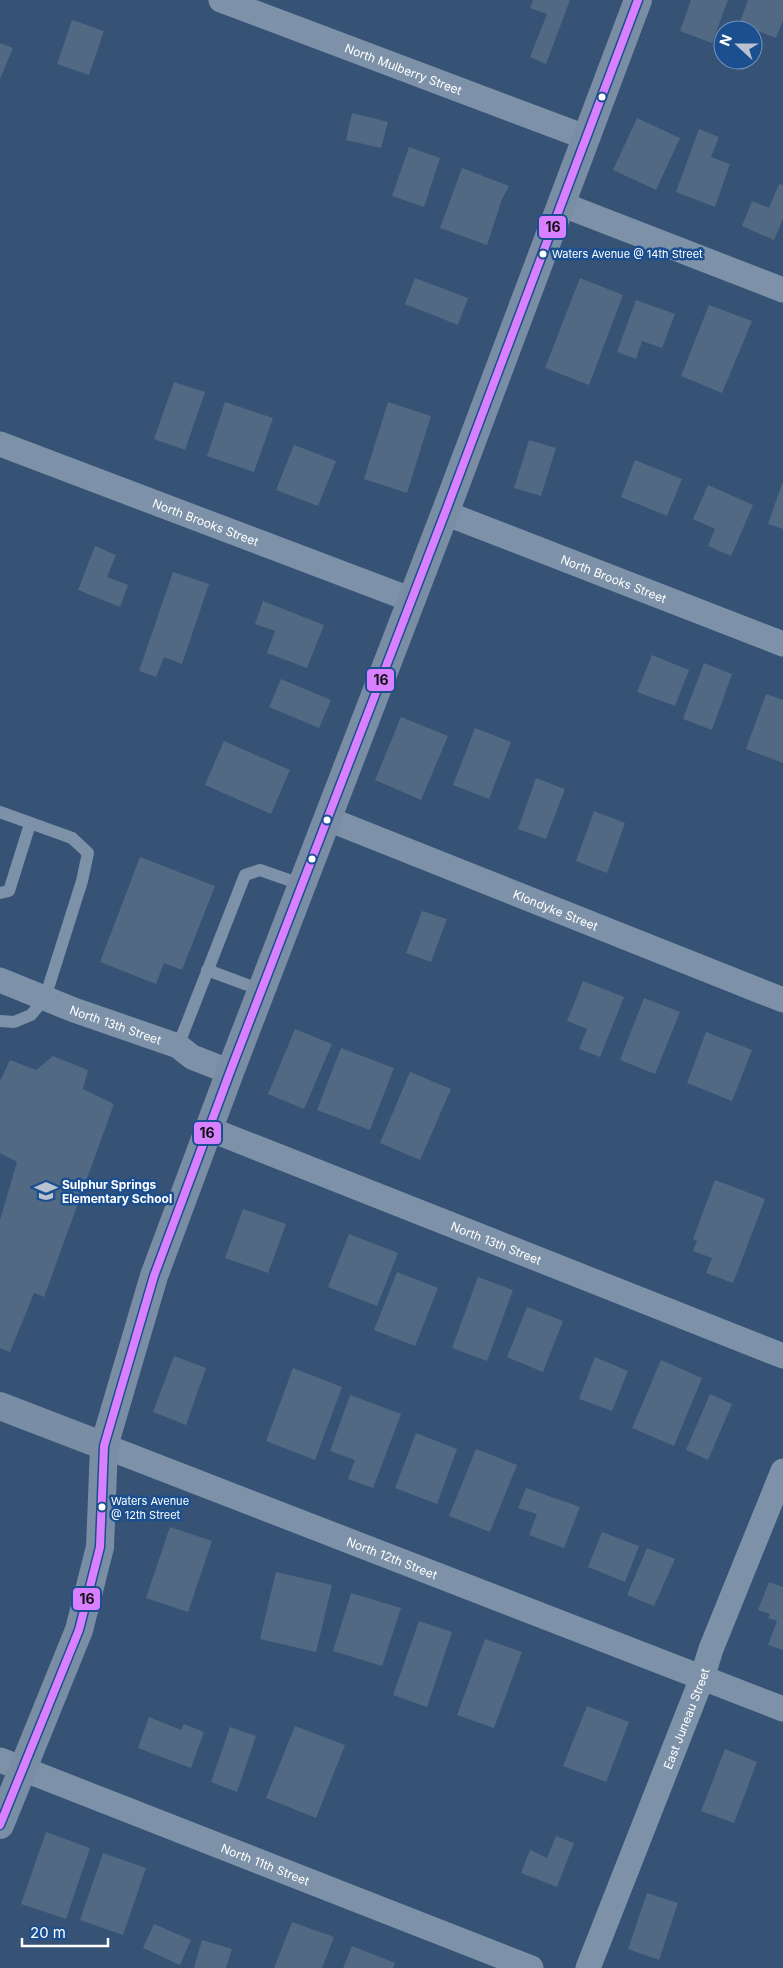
<svg xmlns="http://www.w3.org/2000/svg" width="783" height="1968" font-family="Inter,sans-serif">
  <style>
    .building { fill: #526984 }
    .lines { fill: none; stroke-linecap: round; stroke-linejoin: round }
    .lane { stroke: #7d92a8; stroke-width: 12 }
    .street { stroke: #7d92a8; stroke-width: 25 }
    .secondary { stroke: #798da4; stroke-width: 28 }
    .bus-1-casing { stroke: #1b4f8f; stroke-width: 11 }
    .bus-1 { stroke: #d880ff; stroke-width: 8 }
    .bus-dot { fill: #fff; stroke: #1b4f8f; stroke-width: 2 }
    .labels { text-anchor: middle; dominant-baseline: central; stroke-width: 5; stroke-linejoin: round; paint-order: stroke }
    .bus-label { font-size: 11px; fill: #fff; stroke: #1b4f8f; text-anchor: start }
    .street-label { font-size: 12px; fill: #fff; stroke: #1b4f8f }
    .poi-label { font-size: 12px; font-weight: bold; fill: #fff; stroke: #1b4f8f; text-anchor: start }
    .line-badge { stroke: #1b4f8f; stroke-width: 2 }
    .pale-badge-label { font-size: 14px; text-anchor: middle; font-weight: bold; fill: #111 }
  </style>
  <rect width="100%" height="100%" fill="#365274"/>
  <g class="building">
    <polygon points="533,0 570,0 546,64 530,57 547,14 530,8"/>
    <polygon points="691,0 728,0 712,43 680,31"/>
    <polygon points="748,0 783,0 783,20 776,38 758,31 753,44 753,30 737,30"/>
    <polygon points="72,20 104,31 89,75 57,64"/>
    <polygon points="0,43 13,48 0,79"/>
    <polygon points="352,113 388,122 381,148 346,140"/>
    <polygon points="637,118 680,138 656,190 613,170"/>
    <polygon points="699,129 719,137 711,157 730,164 715,207 676,192"/>
    <polygon points="409,147 440,158 424,207 392,196"/>
    <polygon points="462,168 509,186 502,199 487,245 440,228"/>
    <polygon points="779,184 783,185 783,219 774,240 742,226 752,201 769,208"/>
    <polygon points="415,278 468,298 458,325 405,304"/>
    <polygon points="580,278 623,295 589,385 545,368"/>
    <polygon points="636,300 675,314 662,348 642,341 636,359 617,352"/>
    <polygon points="709,305 752,321 722,393 681,376"/>
    <polygon points="174,382 205,392 185,450 154,439"/>
    <polygon points="225,402 273,418 254,472 207,456"/>
    <polygon points="388,402 431,416 407,493 364,479"/>
    <polygon points="529,440 556,448 541,496 514,488"/>
    <polygon points="294,445 336,461 318,506 276,490"/>
    <polygon points="635,460 682,479 667,516 621,497"/>
    <polygon points="783,481 783,529 768,524"/>
    <polygon points="708,485 753,505 731,556 708,546 715,529 693,519"/>
    <polygon points="95,546 116,555 107,577 128,585 120,607 78,590"/>
    <polygon points="173,572 209,584 182,664 164,657 156,677 139,671"/>
    <polygon points="263,601 324,625 307,668 267,653 275,631 255,624"/>
    <polygon points="652,655 689,670 675,706 637,692"/>
    <polygon points="704,663 732,674 712,730 683,719"/>
    <polygon points="281,679 331,700 319,728 269,707"/>
    <polygon points="766,694 783,700 783,763 746,749"/>
    <polygon points="401,717 448,736 421,800 375,780"/>
    <polygon points="475,728 511,742 489,799 453,785"/>
    <polygon points="224,741 290,770 271,814 205,785"/>
    <polygon points="536,778 565,789 546,839 518,829"/>
    <polygon points="594,811 625,823 607,873 576,861"/>
    <polygon points="140,857 215,886 182,970 164,963 156,984 100,962"/>
    <polygon points="422,911 447,919 431,962 406,953"/>
    <polygon points="583,981 624,997 600,1057 579,1049 587,1029 567,1021"/>
    <polygon points="644,998 680,1012 655,1074 620,1060"/>
    <polygon points="295,1029 332,1044 304,1109 268,1094"/>
    <polygon points="706,1032 752,1050 732,1101 687,1083"/>
    <polygon points="341,1048 394,1068 370,1130 317,1110"/>
    <polygon points="53,1056 88,1070 83,1089 114,1104 44,1297 34,1293 10,1352 0,1348 0,1220 17,1162 0,1153 0,1081 10,1060 36,1070"/>
    <polygon points="410,1072 451,1089 420,1160 380,1143"/>
    <polygon points="715,1180 765,1199 733,1283 706,1273 712,1258 693,1251 697,1241 693,1239"/>
    <polygon points="243,1209 286,1224 268,1273 225,1258"/>
    <polygon points="349,1234 398,1253 377,1306 328,1287"/>
    <polygon points="397,1272 438,1288 415,1346 374,1330"/>
    <polygon points="478,1277 513,1290 487,1361 452,1348"/>
    <polygon points="527,1307 563,1321 543,1372 507,1357"/>
    <polygon points="174,1356 206,1368 186,1425 153,1412"/>
    <polygon points="595,1357 628,1371 612,1411 579,1399"/>
    <polygon points="661,1360 702,1378 674,1446 632,1428"/>
    <polygon points="293,1368 342,1387 315,1460 266,1441"/>
    <polygon points="710,1394 732,1404 708,1460 686,1450"/>
    <polygon points="350,1395 401,1414 373,1488 348,1479 355,1460 330,1451"/>
    <polygon points="416,1433 457,1449 437,1504 395,1488"/>
    <polygon points="476,1449 517,1465 490,1532 449,1516"/>
    <polygon points="526,1488 580,1507 564,1548 529,1535 537,1514 518,1508"/>
    <polygon points="170,1527 212,1541 188,1612 146,1598"/>
    <polygon points="602,1532 639,1546 625,1582 588,1567"/>
    <polygon points="647,1548 675,1559 654,1606 627,1595"/>
    <polygon points="276,1572 332,1585 316,1652 260,1639"/>
    <polygon points="769,1582 783,1587 783,1650 768,1645 777,1621 768,1618 770,1614 758,1610"/>
    <polygon points="351,1593 401,1608 382,1666 333,1651"/>
    <polygon points="419,1621 452,1632 427,1707 393,1695"/>
    <polygon points="485,1639 522,1652 494,1728 457,1715"/>
    <polygon points="587,1706 629,1722 606,1782 563,1766"/>
    <polygon points="149,1717 181,1730 184,1724 204,1732 191,1768 138,1748"/>
    <polygon points="295,1726 345,1745 316,1818 266,1798"/>
    <polygon points="230,1727 256,1736 237,1792 211,1782"/>
    <polygon points="725,1749 757,1762 734,1823 701,1811"/>
    <polygon points="46,1832 90,1848 66,1919 21,1904"/>
    <polygon points="556,1836 574,1843 557,1887 521,1873 530,1850 547,1858"/>
    <polygon points="103,1853 146,1868 123,1935 80,1920"/>
    <polygon points="647,1893 678,1903 659,1960 628,1949"/>
    <polygon points="292,1922 334,1937 322,1968 274,1968"/>
    <polygon points="154,1924 191,1940 180,1965 143,1948"/>
    <polygon points="202,1940 232,1949 226,1968 194,1968"/>
    <polygon points="352,1946 395,1963 393,1968 343,1968"/>
  </g>
  <g class="lines">
    <g class="lane">
      <polyline points="0,812 72,838 88,853 82,881 45,998 31,1015 14,1022 0,1021"/>
      <polyline points="0,893 9,891 30,824"/>
      <polyline points="207,970 261,990"/>
      <polyline points="178,1046 245,875 260,870 303,885"/>
    </g>
    <g class="street">
      <path id="s1" d="M221 0 585 137"/>
      <polyline points="561,204 783,290"/>
      <path id="s2" d="M0 444 412 600"/>
      <path id="s3" d="M445 513 783 644"/>
      <path id="s4" d="M328 819 783 1000"/>
      <path id="s5" d="M0 980 74 1010 178 1046 192 1057 230 1072"/>
      <path id="s6" d="M209 1129 783 1356"/>
      <path id="s7" d="M104 1446 783 1709"/>
      <path id="s8" d="M0 1760 531 1968"/>
      <path id="s9" d="M588 1968 702 1678 711 1649 783 1471"/>
    </g>
    <g class="secondary">
      <polyline points="0,1406 104,1446"/>
      <polyline points="0,1825 79,1630 100,1547 104,1446 154,1276 230,1072 445,513 638,0"/>
    </g>
    <defs>
      <polyline id="bus-1" points="0,1825 79,1630 100,1547 104,1446 154,1276 230,1072 445,513 638,0"/>
    </defs>
    <use href="#bus-1" class="bus-1-casing"/>
    <use href="#bus-1" class="bus-1"/>
  </g>
  <defs>
    <symbol id="school-bare" viewBox="-9 -9 18 18"><path d="M0-5L7-2L0 1L-7-2ZM-4 1L0 2.5L4 1V4Q0 6-4 4Z" fill="#b9c2ce" stroke="#1b4f8f" stroke-width="2.5" paint-order="stroke"/></symbol>
  </defs>
  <g fill-rule="evenodd">
    <use href="#school-bare" x="30" y="1175" width="32" height="32"/>
  </g>
  <g class="bus-dot">
    <circle cx="602" cy="97" r="4.5"/>
    <circle cx="543" cy="254" r="4.5"/>
    <circle cx="327" cy="820" r="4.5"/>
    <circle cx="312" cy="859" r="4.5"/>
    <circle cx="102" cy="1507" r="4.5"/>
  </g>
  <g class="labels">
    <g class="bus-label">
      <text x="552" y="254">Waters Avenue @ 14th Street</text>
      <text x="111" y="1501">Waters Avenue<tspan x="111" dy="14">@ 12th Street</tspan></text>
    </g>
    <g class="street-label">
      <text stroke="none"><textPath href="#s1" startOffset="195">North Mulberry Street</textPath></text>
      <text stroke="none"><textPath href="#s2" startOffset="220">North Brooks Street</textPath></text>
      <text stroke="none"><textPath href="#s3" startOffset="181">North Brooks Street</textPath></text>
      <text stroke="none"><textPath href="#s4" startOffset="245">Klondyke Street</textPath></text>
      <text stroke="none"><textPath href="#s5" startOffset="124">North 13th Street</textPath></text>
      <text stroke="none"><textPath href="#s6" startOffset="309">North 13th Street</textPath></text>
      <text stroke="none"><textPath href="#s7" startOffset="309">North 12th Street</textPath></text>
      <text stroke="none"><textPath href="#s9" startOffset="268">East Juneau Street</textPath></text>
      <text stroke="none"><textPath href="#s8" startOffset="285">North 11th Street</textPath></text>
    </g>
    <g class="poi-label">
      <text x="62" y="1184">Sulphur Springs<tspan x="62" dy="14">Elementary School</tspan></text>
    </g>
  </g>
  <g class="line-badge">
    <rect x="538" y="215" width="29" height="24" rx="5" fill="#d880ff"/>
    <rect x="366" y="668" width="29" height="24" rx="5" fill="#d880ff"/>
    <rect x="193" y="1121" width="29" height="24" rx="5" fill="#d880ff"/>
    <rect x="72" y="1587" width="29" height="24" rx="5" fill="#d880ff"/>
  </g>
  <g class="pale-badge-label">
    <text x="553" y="232">16</text>
    <text x="381" y="685">16</text>
    <text x="207" y="1138">16</text>
    <text x="87" y="1604">16</text>
  </g>
  <g transform="translate(738 45) rotate(291)"><circle r="24" fill="#1b4f8f" stroke="#7695bc"/>
  <path d="M0-4L9 19L0 12L-9 19Z" fill="#b9c2ce"/>
  <text y="-8" font-size="14" font-weight="bold" text-anchor="middle" fill="#ffffff">N</text>
  </g>
  <path d="M22 1938v8h86v-8" fill="none" stroke="#ffffff" stroke-width="2.5"/>
  <text x="30" y="1938" font-size="15" fill="#ffffff" stroke="#1b4f8f" stroke-width="4" paint-order="stroke">20 m</text>
</svg>
